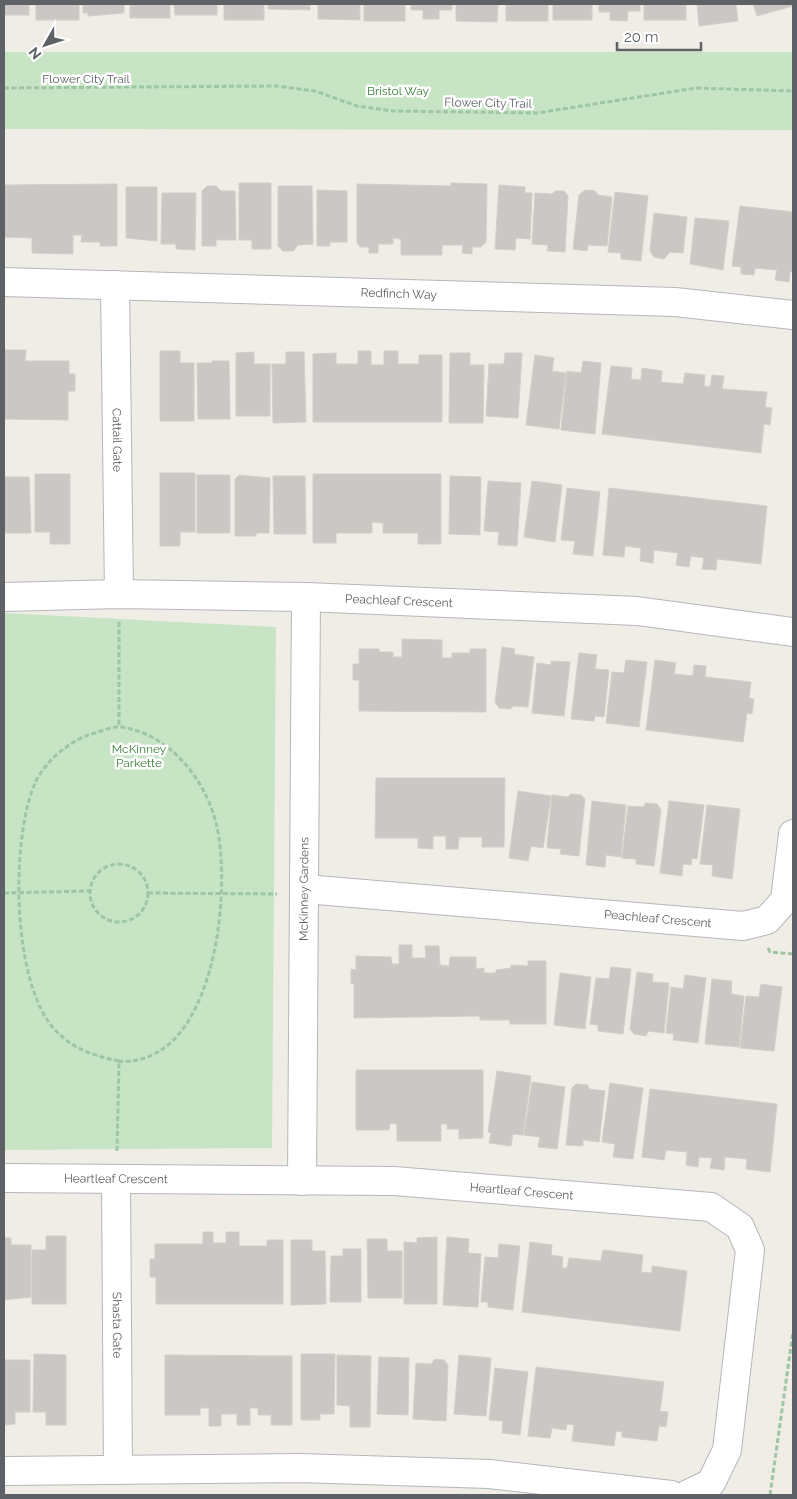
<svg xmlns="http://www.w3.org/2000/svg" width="797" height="1499" font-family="Raleway,sans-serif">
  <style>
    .green { fill: #c7e5c4 }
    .building { fill: #cbc7c4; stroke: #d4cec5 }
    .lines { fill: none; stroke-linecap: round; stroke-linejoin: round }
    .minor-casing { stroke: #b4b7ba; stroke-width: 30 }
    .path { stroke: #9ec6a6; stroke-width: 3; stroke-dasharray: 5 2.5; stroke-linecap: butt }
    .minor { stroke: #fff; stroke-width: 28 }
    .labels { text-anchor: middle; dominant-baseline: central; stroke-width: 5; stroke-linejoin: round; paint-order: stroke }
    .street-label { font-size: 12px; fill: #5e6266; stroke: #fff }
    .park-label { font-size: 12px; fill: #3b8139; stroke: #fff }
  </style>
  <rect width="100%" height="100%" fill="#efede6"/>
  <g class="green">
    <polygon points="4,52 793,52 793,130 4,129"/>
    <polygon points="4,613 276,627 272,1148 4,1150"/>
  </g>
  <g class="building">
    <rect x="4" y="4" width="25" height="11"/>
    <rect x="36" y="4" width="43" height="16"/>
    <polygon points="83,4 124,4 124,13 88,16 88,13 83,13"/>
    <rect x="130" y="4" width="40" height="14"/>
    <polygon points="174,4 217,4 217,15 175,15"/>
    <rect x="224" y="4" width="40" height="16"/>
    <polygon points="268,4 310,4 310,10 268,9"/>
    <polygon points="318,4 360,4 360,20 318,19"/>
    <rect x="364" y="4" width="41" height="17"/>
    <polygon points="411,4 452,4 452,10 439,10 439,19 423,19 423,10 411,10"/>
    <polygon points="456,4 498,4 497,22 456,21"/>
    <rect x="506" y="4" width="42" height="17"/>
    <rect x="553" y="4" width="39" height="16"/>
    <polygon points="599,4 640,4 640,11 628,11 627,21 610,20 610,12 599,12"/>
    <rect x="644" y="4" width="42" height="16"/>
    <polygon points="697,4 736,4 738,21 699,26"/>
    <polygon points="753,4 793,4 793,6 757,16"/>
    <polygon points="239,183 271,183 271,249 252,249 252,240 239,240"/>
    <polygon points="451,183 487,184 486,242 481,247 472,247 472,254 462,253 463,245 442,245 442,255 401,255 401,239 393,238 393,244 378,244 378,253 369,253 369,247 360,247 357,243 357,184 451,186"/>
    <polygon points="117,184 117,246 100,246 100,242 81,242 82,235 73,235 73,254 32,253 32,238 5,237 4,242 4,185"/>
    <polygon points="499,185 525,187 525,193 532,193 530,239 516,238 515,250 495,249"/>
    <polygon points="207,186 216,186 221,191 235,191 236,240 216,240 216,246 202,246 202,191"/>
    <polygon points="278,186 312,186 313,244 298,245 293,251 283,251 278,246"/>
    <polygon points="126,187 157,187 157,241 126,238"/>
    <polygon points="317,190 347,191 347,242 330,242 330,246 317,246"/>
    <polygon points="585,190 595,191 598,195 612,197 607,246 588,245 587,251 573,249 579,195"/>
    <polygon points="555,191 564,191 568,196 565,252 547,251 548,245 532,244 535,193 552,194"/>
    <polygon points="615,192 648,196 641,261 621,259 621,253 608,252"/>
    <polygon points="162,193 196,193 195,250 176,249 176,244 161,244"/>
    <polygon points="740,206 793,212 793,272 790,271 789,282 775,280 777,270 755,268 754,275 741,274 741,267 732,266"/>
    <polygon points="654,213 687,217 683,253 670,252 664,259 654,257 650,251"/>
    <polygon points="695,218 729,221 723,270 690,264"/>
    <polygon points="4,350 26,350 25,361 69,361 69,374 75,374 75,391 68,391 68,420 4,419"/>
    <polygon points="160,351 180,351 180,363 194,363 194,421 160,421"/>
    <polygon points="358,351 371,351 371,365 384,365 384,351 398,351 398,364 419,364 419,355 442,355 442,422 313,422 313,354 336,353 336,364 358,364"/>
    <polygon points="254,352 254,364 270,364 270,416 236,416 236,353"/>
    <polygon points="286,352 304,352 306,422 273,423 272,364 286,364"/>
    <polygon points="450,353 470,353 470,365 484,365 483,423 449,423"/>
    <polygon points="505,353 522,353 518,418 486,416 489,364 504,364"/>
    <polygon points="535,355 554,358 552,371 566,373 559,429 526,425"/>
    <polygon points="212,361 229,361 230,419 198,419 197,363 212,363"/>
    <polygon points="583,361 601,363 595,434 561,430 567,371 581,373"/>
    <polygon points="611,366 632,368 631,379 641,380 642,368 662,371 661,382 683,384 685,373 705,375 704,386 710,387 712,375 724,376 722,389 767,392 765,407 772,408 770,425 764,424 761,453 602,434"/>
    <polygon points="160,473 195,473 195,532 180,532 180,546 160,546"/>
    <polygon points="35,474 70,474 70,544 50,544 50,532 35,532"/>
    <polygon points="313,474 441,474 441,544 418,544 418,533 383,533 383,523 372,522 372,533 336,533 336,543 313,543"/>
    <rect x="197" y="475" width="33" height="58"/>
    <polygon points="239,475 270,478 269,533 256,533 256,536 235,536 235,479"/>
    <polygon points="273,476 305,476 306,534 274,534"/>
    <polygon points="450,476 481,477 480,535 449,534"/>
    <polygon points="4,477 29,477 31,533 4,533"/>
    <polygon points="488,481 521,483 517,546 498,545 499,532 484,531"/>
    <polygon points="532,481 562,485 555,542 524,537"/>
    <polygon points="567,488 600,492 593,556 573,554 575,541 561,540"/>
    <polygon points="609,488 767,506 761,564 717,559 716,570 702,569 704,558 691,556 689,567 676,565 678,553 654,550 653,563 640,561 641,548 625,546 624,557 603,555"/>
    <polygon points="402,639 442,640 442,658 452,658 452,653 470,653 470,649 486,649 486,712 359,711 359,680 353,680 353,664 359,664 359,649 379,649 379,652 393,652 393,657 402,657"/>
    <polygon points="502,647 515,649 514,654 534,657 528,707 514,706 510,709 499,708 495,702"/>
    <polygon points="579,653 597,655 595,669 609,670 604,717 595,716 594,721 571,719"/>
    <polygon points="626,660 647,662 639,727 606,723 612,672 624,673"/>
    <polygon points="655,660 676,663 674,674 693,676 694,665 706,666 705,677 751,682 749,698 754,699 752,714 747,713 743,742 646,730"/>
    <polygon points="551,661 570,662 564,716 532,713 537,663 551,665"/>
    <polygon points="376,778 505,778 504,847 482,847 482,837 459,837 458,849 446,849 446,836 433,836 433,849 418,848 418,838 375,838"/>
    <polygon points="518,791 551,796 543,848 531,846 528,861 509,858"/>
    <polygon points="571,794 581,795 585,799 579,856 560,854 561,849 548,848 547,846 552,795 568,797"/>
    <polygon points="592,801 626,805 621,857 606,855 605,867 586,865"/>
    <polygon points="669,801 704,805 697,859 692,858 691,865 683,864 682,876 660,873"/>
    <polygon points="646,803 657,804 661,810 654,866 636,864 636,859 622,858 628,806 643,807"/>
    <polygon points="707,805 740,809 732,879 712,876 713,865 700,864"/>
    <polygon points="399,945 412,945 412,958 426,958 425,946 439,946 440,965 449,966 450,957 476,957 476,969 484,968 484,973 496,973 496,970 511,968 511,965 528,966 528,961 546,961 546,1024 510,1024 510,1020 480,1020 480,1016 354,1018 354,983 351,984 351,969 356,970 356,956 391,957 392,964 399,964"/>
    <polygon points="611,967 631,969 623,1034 598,1031 598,1025 590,1024 596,978 609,979"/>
    <polygon points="637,972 653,974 652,982 669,983 664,1033 648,1031 646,1036 634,1034 630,1029"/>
    <polygon points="560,973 591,977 585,1029 554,1025"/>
    <polygon points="685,975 706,978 698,1043 673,1040 674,1034 666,1033 671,987 683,989"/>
    <polygon points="712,979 732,981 731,994 744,996 739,1047 705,1044"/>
    <polygon points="761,984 782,987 774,1051 740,1048 746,996 759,997"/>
    <polygon points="356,1070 483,1070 483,1138 459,1139 459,1129 447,1129 447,1124 441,1124 441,1141 397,1141 397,1124 390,1123 389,1130 356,1130"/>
    <polygon points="497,1071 531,1076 523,1135 513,1134 511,1146 489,1143 491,1133 488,1132"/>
    <polygon points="532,1082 565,1087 557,1149 538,1147 540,1137 524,1135"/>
    <polygon points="610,1083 643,1088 633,1159 613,1157 615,1144 602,1142"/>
    <polygon points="576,1084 588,1085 589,1089 605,1091 599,1142 583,1140 583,1146 566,1145 572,1088"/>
    <polygon points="650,1089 777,1104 770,1172 746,1169 747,1159 725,1157 724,1170 710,1168 712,1158 699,1157 698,1167 686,1165 687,1152 666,1150 664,1160 642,1157"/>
    <polygon points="203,1232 213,1232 213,1243 226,1243 226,1232 239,1232 239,1246 267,1246 267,1240 283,1240 283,1304 156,1304 156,1277 150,1277 150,1259 155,1259 155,1244 203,1244"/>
    <polygon points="46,1236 66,1236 66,1304 32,1304 32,1250 46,1250"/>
    <polygon points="437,1237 437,1304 404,1304 404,1242 417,1243 417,1238"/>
    <polygon points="447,1237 469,1239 468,1253 481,1254 478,1307 443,1305"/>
    <polygon points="4,1238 11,1238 11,1245 31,1245 31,1297 4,1300"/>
    <polygon points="367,1239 387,1239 387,1251 402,1251 402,1298 368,1298"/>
    <polygon points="291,1240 312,1240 312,1251 325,1251 326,1304 291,1305"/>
    <polygon points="530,1242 552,1245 551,1255 563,1257 562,1268 567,1268 569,1258 601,1261 603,1250 643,1255 641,1272 652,1273 652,1266 687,1271 680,1331 522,1312"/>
    <polygon points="499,1244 520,1246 513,1310 488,1307 488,1302 481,1302 485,1257 498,1258"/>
    <polygon points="343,1249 361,1249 361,1302 330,1302 331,1256 343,1256"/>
    <polygon points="34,1354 66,1355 66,1425 46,1425 46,1412 33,1412"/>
    <polygon points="301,1354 335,1354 334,1414 320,1414 320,1420 301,1420"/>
    <polygon points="165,1355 292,1356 292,1425 271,1425 271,1415 258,1415 258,1408 250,1408 250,1425 237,1425 237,1414 221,1414 221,1426 209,1426 209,1408 200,1408 200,1415 165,1415"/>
    <polygon points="337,1355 371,1356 370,1427 350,1427 350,1406 337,1405"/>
    <polygon points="459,1355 491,1358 486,1416 454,1414"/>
    <polygon points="379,1357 409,1358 408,1415 377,1414"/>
    <polygon points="435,1359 444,1360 448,1365 446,1421 413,1419 416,1363 431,1364"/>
    <polygon points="4,1360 30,1360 30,1412 15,1412 15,1424 4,1425"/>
    <polygon points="536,1367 664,1382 660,1411 668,1412 666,1427 659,1426 657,1441 622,1437 622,1432 616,1431 614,1446 572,1441 574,1425 567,1424 566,1430 552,1428 550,1438 528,1436"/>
    <polygon points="495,1368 528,1372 520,1435 502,1433 503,1421 489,1420"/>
  </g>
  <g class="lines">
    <defs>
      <g id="minor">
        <path id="s1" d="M4 282 675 302 793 315"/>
        <path id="s2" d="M115 285 119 594"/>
        <path id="s3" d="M4 597 119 594 306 597 637 611 793 632"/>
        <path id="s4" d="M305 889 743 926 767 920 785 900 793 834"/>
        <path id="s5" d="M4 1178 394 1181 711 1207 740 1227 750 1250 727 1450 711 1483 686 1495"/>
        <path id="s6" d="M116 1180 118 1470"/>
        <path id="s7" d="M302 1181 306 597"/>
        <polyline points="4,1471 299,1468 489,1474 671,1495"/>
      </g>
    </defs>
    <use href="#minor" class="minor-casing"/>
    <g class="path">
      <polyline points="4,88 276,86 315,91 357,106 393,111 537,113 696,88 793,91"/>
      <polyline points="119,622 119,727"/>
      <circle cx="119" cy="893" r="29"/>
      <polyline points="4,893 89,891"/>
      <polyline points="148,893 277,894"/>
      <polyline points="768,948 770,952 793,954"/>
      <path d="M117 1151 119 1061C95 1056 75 1050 57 1032 11 987 10 837 36 781 47 759 72 739 95 733 102 731 113 726 120 727 169 733 205 779 216 823 233 889 215 1068 119 1061"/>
      <polyline points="770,1495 793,1332"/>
    </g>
    <use href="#minor" class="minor"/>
  </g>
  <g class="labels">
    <g class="street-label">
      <text x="86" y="79">Flower City Trail</text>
      <text transform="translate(488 103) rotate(1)">Flower City Trail</text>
      <text stroke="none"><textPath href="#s1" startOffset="395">Redfinch Way</textPath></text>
      <text stroke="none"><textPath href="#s2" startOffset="155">Cattail Gate</textPath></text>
      <text stroke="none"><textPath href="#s3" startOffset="395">Peachleaf Crescent</textPath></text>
      <text stroke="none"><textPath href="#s7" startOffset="292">McKinney Gardens</textPath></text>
      <text stroke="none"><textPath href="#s4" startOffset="354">Peachleaf Crescent</textPath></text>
      <text stroke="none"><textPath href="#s5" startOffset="112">Heartleaf Crescent</textPath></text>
      <text stroke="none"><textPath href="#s5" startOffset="518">Heartleaf Crescent</textPath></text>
      <text stroke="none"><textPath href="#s6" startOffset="145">Shasta Gate</textPath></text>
    </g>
    <g class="park-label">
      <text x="398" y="91">Bristol Way</text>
      <text x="139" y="749">McKinney<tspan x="139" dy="14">Parkette</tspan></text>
    </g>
  </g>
  <rect width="797" height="1499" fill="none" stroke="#5e6266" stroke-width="10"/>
  <g transform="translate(45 45) rotate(231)" stroke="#ffffff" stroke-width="4" paint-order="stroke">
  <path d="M0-4L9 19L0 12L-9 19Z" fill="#5e6266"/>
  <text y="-8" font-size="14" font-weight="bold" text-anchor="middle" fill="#5e6266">N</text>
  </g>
  <path d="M617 42v8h84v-8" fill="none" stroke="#5e6266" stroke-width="2.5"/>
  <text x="624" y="42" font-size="15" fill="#5e6266" stroke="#ffffff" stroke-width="4" paint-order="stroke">20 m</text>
</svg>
